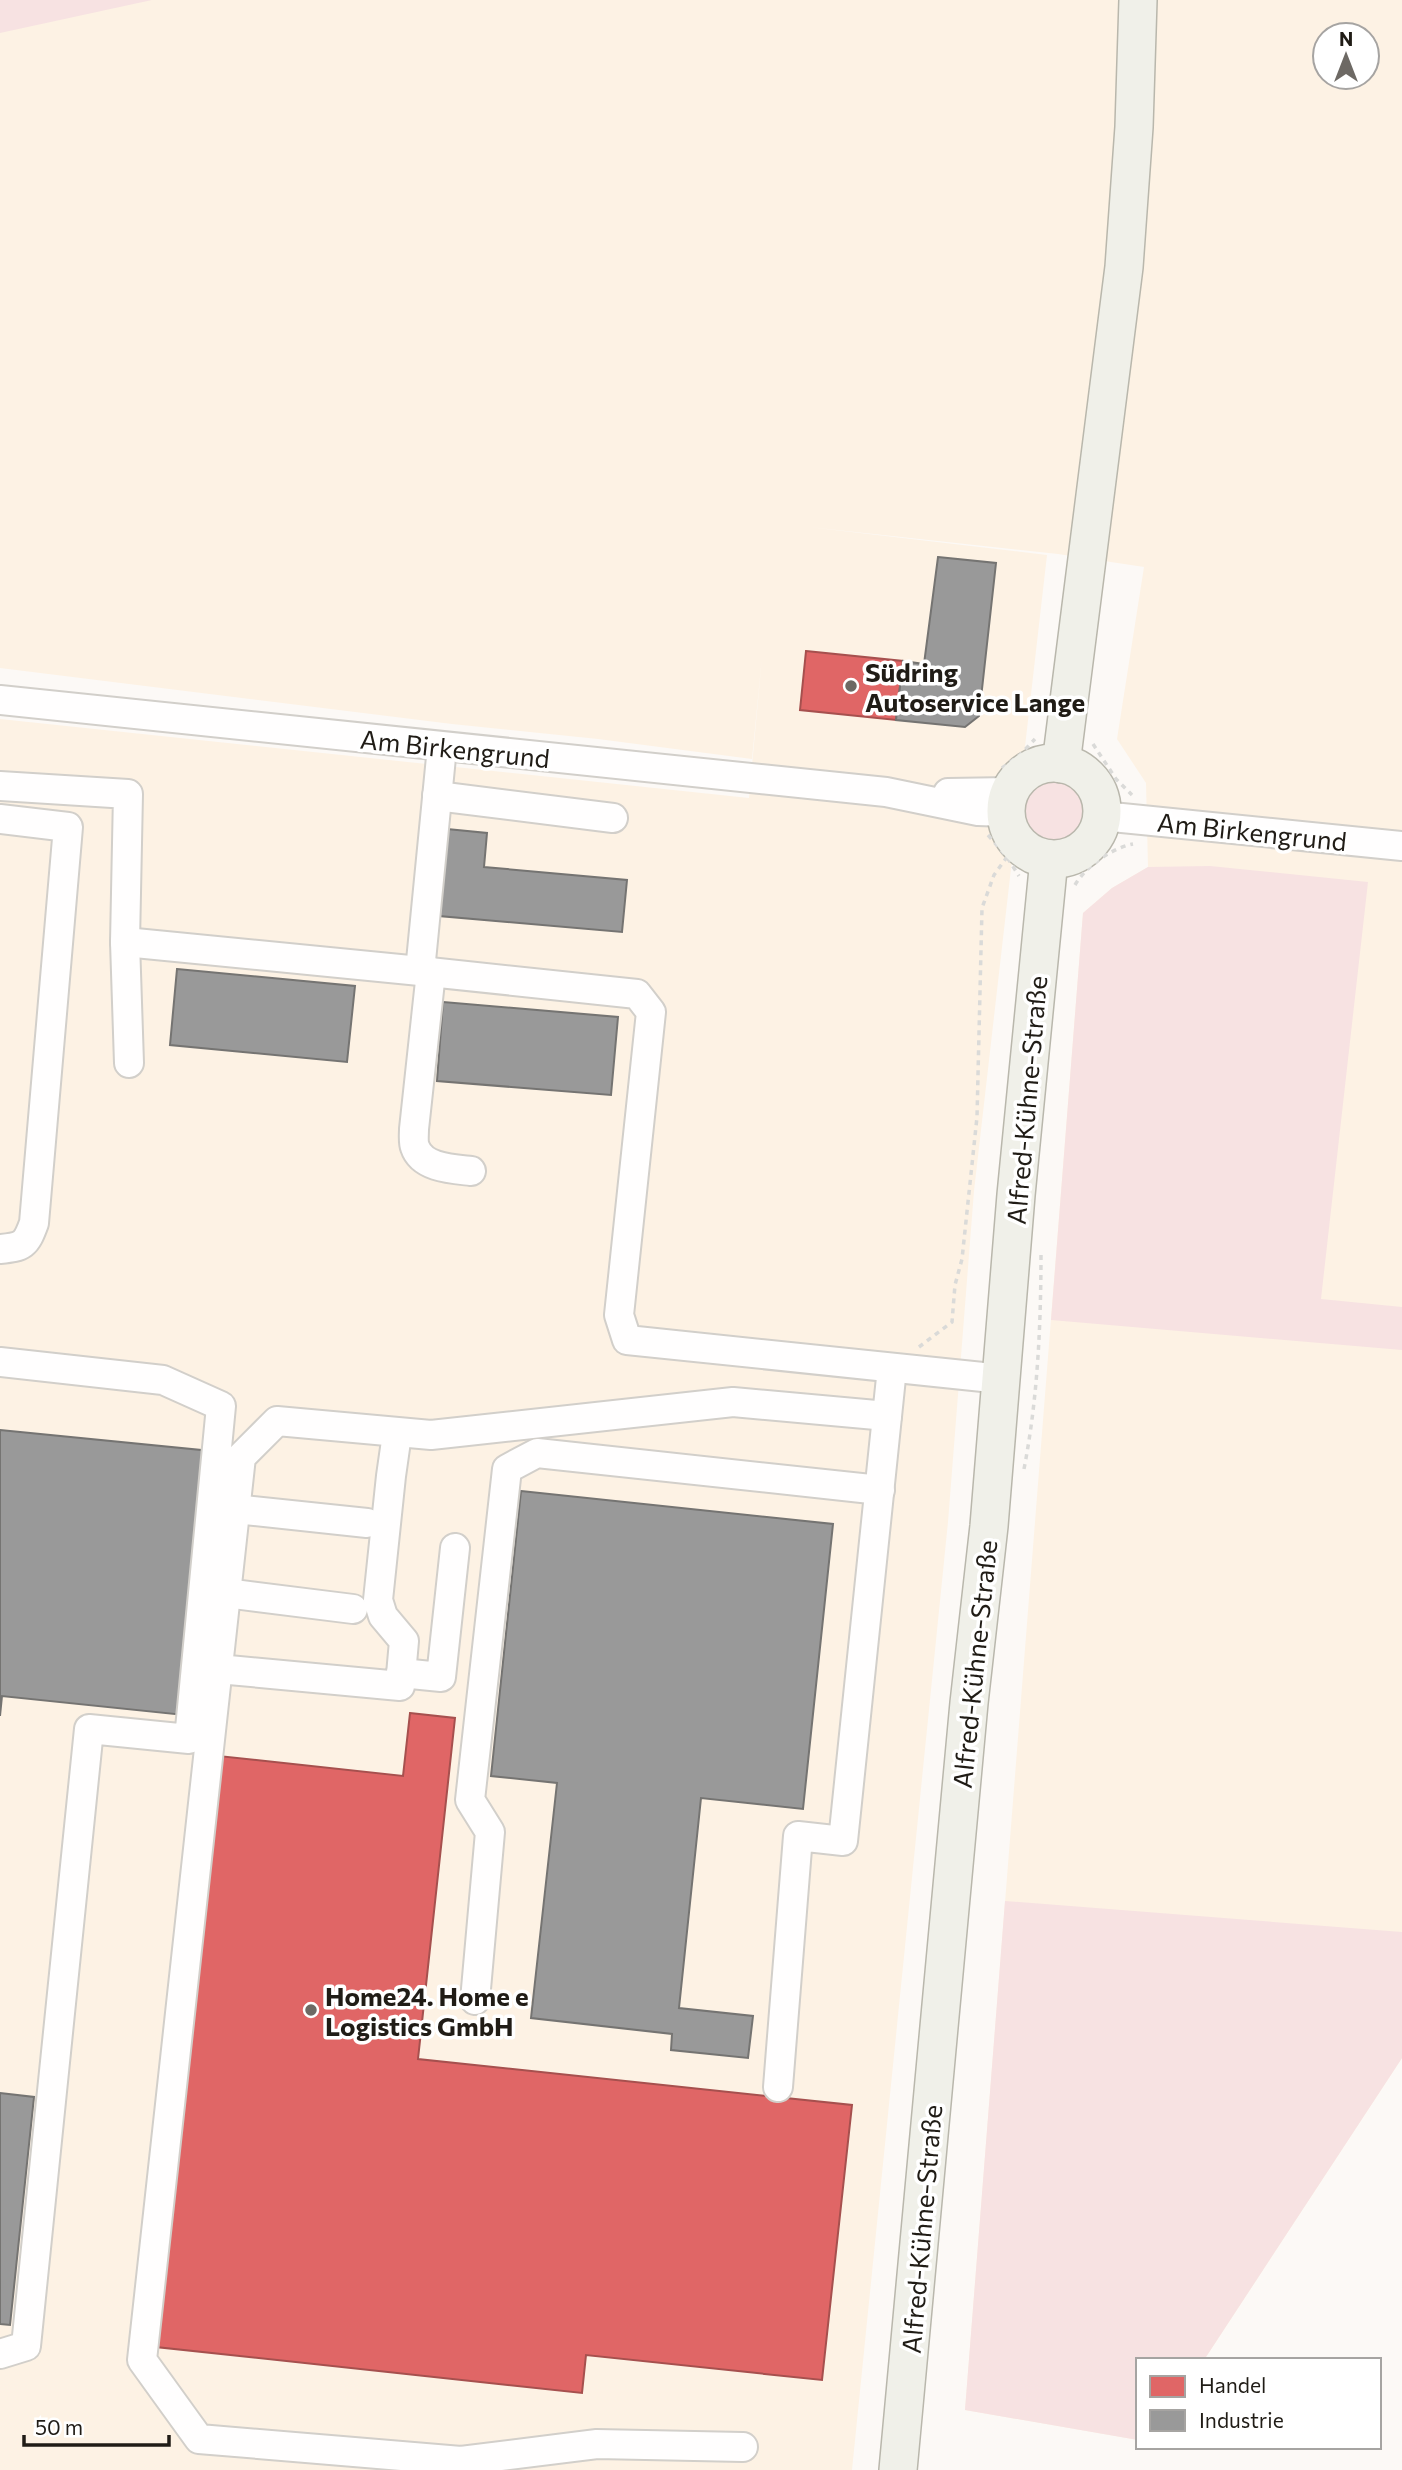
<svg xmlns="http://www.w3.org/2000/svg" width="1402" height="2470" font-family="Commissioner,sans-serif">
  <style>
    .built { fill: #fdf2e4; fill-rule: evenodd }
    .green { fill: #f7e2e2 }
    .shops { fill: #e06666; stroke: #a6504e; stroke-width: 2 }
    .industry { fill: #999; stroke: #757472; stroke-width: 2 }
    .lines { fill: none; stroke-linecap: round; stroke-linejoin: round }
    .minor-casing { stroke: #d2cfca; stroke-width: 32 }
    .major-casing { stroke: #b9b7ac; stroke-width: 40 }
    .path { stroke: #dadad8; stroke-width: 3.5; stroke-dasharray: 5 5; stroke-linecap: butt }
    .minor { stroke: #fffefe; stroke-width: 28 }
    .major { stroke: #f0f0e9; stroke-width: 37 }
    .poi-dot { fill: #6d6964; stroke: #fff; stroke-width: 2.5 }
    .labels { text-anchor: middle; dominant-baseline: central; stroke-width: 7; stroke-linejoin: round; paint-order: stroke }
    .poi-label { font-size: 26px; font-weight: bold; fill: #201c16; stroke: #fff; text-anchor: start }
    .street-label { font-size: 26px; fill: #201c16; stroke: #fff }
  </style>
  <rect width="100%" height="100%" fill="#fcf9f6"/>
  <path class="built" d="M0 0H1402V2058L1204 2360H1138V2440L965 2410 1083 913 1112 888 1148 867 1146 783 1117 739 1144 567 1058 554 809 527 1047 555 974 1191 948 1522 852 2470H0V719L749 798 762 657 752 759 598 739 452 724 0 668ZM1325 35H1367V77H1325Z"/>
  <g class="green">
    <polygon points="0,0 152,0 0,33"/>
    <circle cx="1055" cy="810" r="38"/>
    <polygon points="1210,866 1368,882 1321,1299 1402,1307 1402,1350 1051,1320 1083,913 1112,888 1148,867"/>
    <polygon points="1005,1901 1402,1932 1402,2058 1204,2360 1138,2360 1138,2440 965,2410"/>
  </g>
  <g class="shops">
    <polygon points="806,651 903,661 896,720 800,710"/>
    <polygon points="410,1713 455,1718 418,2059 852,2105 822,2380 586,2355 582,2393 156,2347 219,1756 403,1776"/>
  </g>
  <g class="industry">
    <polygon points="938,557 996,563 979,716 965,727 896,720 903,661 924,664"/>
    <polygon points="447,829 487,833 484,867 627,880 622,932 439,916"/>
    <polygon points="177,969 355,986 347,1062 170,1045"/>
    <polygon points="443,1002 618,1017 611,1095 437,1081"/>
    <polygon points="0,1430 211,1451 184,1715 2,1696 0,1716"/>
    <polygon points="521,1491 833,1524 803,1809 701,1798 679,2008 753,2016 748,2058 671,2050 672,2034 531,2018 557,1783 491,1776"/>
    <polygon points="0,2093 34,2097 10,2325 0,2324"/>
  </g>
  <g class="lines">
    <defs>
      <g id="minor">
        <polyline points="0,700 886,792 978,811 1006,812"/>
        <polyline points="442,747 420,971 637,994 651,1012 619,1315 627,1340 1002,1379"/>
        <polyline points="0,786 128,794 125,942 129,1063"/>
        <polyline points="948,793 1010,792"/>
        <polyline points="437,796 613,818"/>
        <polyline points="1102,816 1402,846"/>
        <path d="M0 819 68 827 34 1223C26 1245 23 1247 0 1249"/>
        <polyline points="125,942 420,971"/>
        <path d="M431 972 414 1129C414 1134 413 1142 415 1147 422 1168 453 1169 471 1171"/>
        <polyline points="0,1362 163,1380 221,1406 189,1739 89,1729 26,2346 0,2354"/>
        <polyline points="235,1509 367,1523"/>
        <polyline points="226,1593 353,1609"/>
        <polyline points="218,1669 400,1686 404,1641 383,1616 378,1600 391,1476 397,1434"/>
        <polyline points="401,1673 441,1677 455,1548"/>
        <polyline points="475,2000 490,1832 470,1800 507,1469 537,1453 880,1490"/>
        <polyline points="778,2087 798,1836 843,1841 892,1368"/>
        <polyline points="743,2447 597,2444 461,2461 199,2439 142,2360 241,1457 277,1421 431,1435 733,1402 887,1416"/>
      </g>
      <g id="major">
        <circle cx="1054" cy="811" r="48"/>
        <polyline points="1061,764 1124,267 1134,127 1138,0"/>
        <polyline points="898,2470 969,1703 989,1526 1016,1195 1049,859"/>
      </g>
    </defs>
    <use href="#minor" class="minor-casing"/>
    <use href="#major" class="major-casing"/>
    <g class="path">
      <polyline points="1093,744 1116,779 1132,795"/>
      <polyline points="1002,768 1020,755 1035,739"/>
      <polyline points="988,835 1007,857 1019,876"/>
      <path d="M1075 885C1086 866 1112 848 1133 844"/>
      <polyline points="919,1347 952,1322 955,1285 962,1259 977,1117 982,908 994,875 1007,857"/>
      <path d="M1024 1469C1038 1397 1041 1323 1041 1250"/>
    </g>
    <use href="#minor" class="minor"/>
    <use href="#major" class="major"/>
  </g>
  <g class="poi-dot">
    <circle cx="851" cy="686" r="7"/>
    <circle cx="311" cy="2010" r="7"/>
  </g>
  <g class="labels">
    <g class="poi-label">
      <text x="865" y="671">Südring<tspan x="865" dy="30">Autoservice Lange</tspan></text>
      <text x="325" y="1995">Home24. Home e<tspan x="325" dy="30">Logistics GmbH</tspan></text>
    </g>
    <g class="street-label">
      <text transform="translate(455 748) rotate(6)">Am Birkengrund</text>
      <text transform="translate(1252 831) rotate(6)">Am Birkengrund</text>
      <text transform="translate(1026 1100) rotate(-85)">Alfred-Kühne-Straße</text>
      <text transform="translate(974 1664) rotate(-84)">Alfred-Kühne-Straße</text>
      <text transform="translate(921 2229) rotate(-85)">Alfred-Kühne-Straße</text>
    </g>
  </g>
  <rect x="1136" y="2358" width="245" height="91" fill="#ffffff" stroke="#a6a4a2" stroke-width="2"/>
  <rect x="1150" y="2376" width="35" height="21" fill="#e06666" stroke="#a6a4a2" stroke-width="2"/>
  <text x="1199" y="2393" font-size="21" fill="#201c16">Handel</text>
  <rect x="1150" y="2410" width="35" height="21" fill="#999999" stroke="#a6a4a2" stroke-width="2"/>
  <text x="1199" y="2428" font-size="21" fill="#201c16">Industrie</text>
  <g transform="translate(1346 56)"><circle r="33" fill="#ffffff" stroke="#a6a4a2" stroke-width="2"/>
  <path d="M0-5L12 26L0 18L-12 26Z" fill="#6d6964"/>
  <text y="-10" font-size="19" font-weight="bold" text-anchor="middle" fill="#201c16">N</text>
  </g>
  <path d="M24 2435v10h145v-10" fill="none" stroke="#201c16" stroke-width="3.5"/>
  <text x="35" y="2435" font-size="21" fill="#201c16" stroke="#ffffff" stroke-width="5" paint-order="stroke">50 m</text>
</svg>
